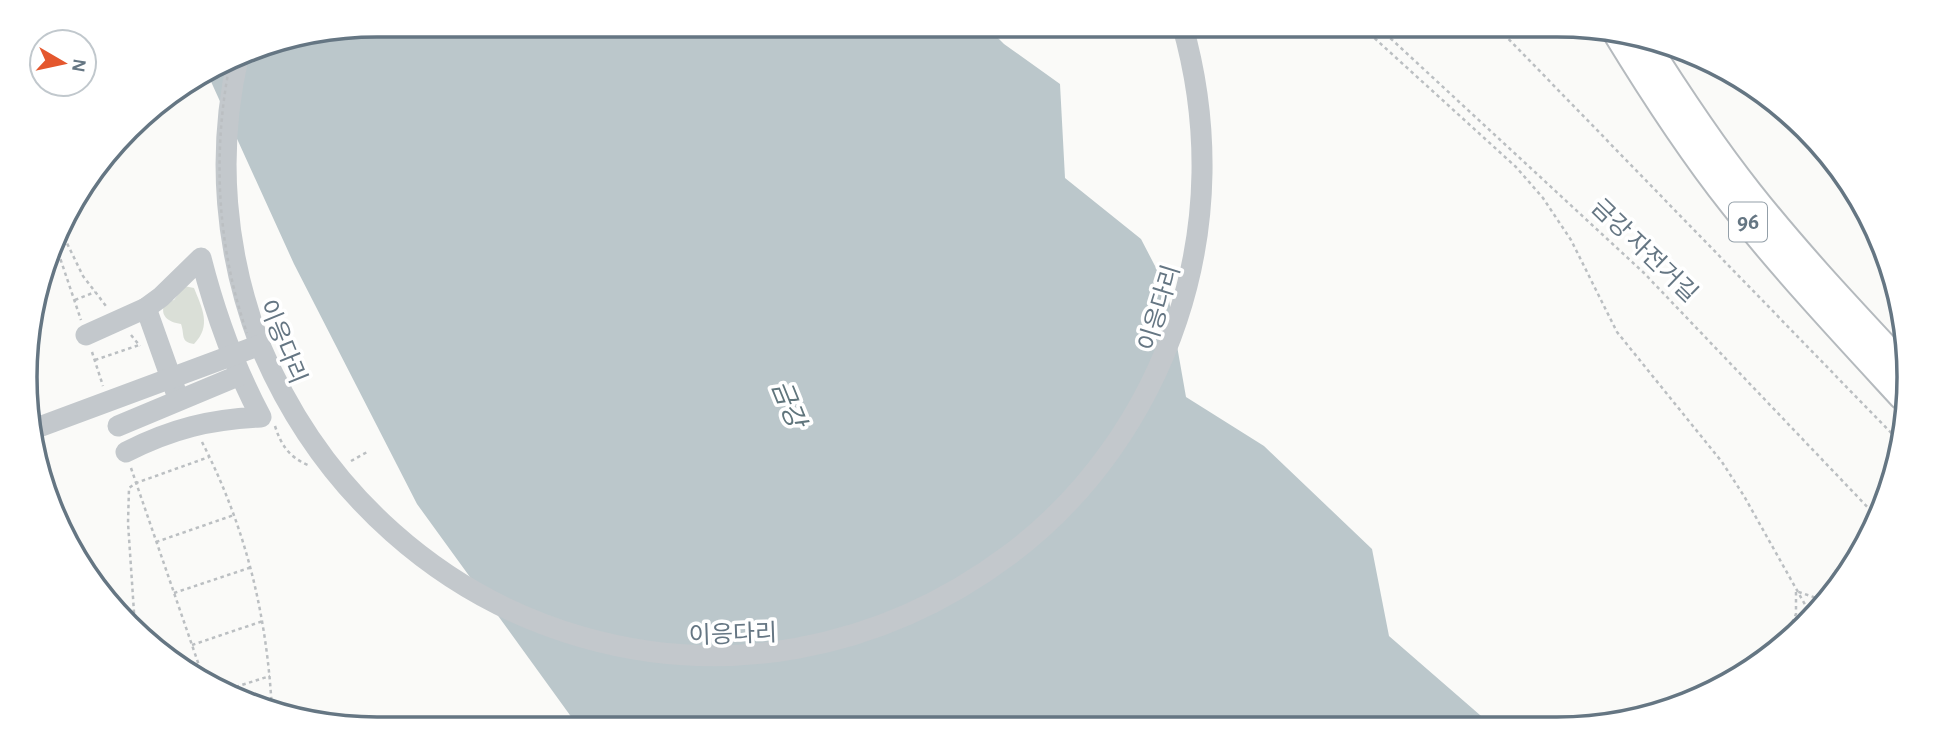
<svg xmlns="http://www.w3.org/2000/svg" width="1934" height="754" font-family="'Alegreya Sans','Noto Sans KR',sans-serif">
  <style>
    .green { fill: #dadfd7 }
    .water { fill: #bbc7cb }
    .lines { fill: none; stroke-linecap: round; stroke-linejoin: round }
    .major-casing { stroke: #b5babe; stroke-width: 30 }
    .path { stroke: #bbbfc2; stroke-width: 2.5; stroke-dasharray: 3.5 3.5; stroke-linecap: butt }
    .minor { stroke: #c3c8cc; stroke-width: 21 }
    .major { stroke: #fff; stroke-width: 26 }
    .path-bridge { stroke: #bbbfc2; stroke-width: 2.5; stroke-dasharray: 3.5 3.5; stroke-linecap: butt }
    .minor-bridge { stroke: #c3c8cc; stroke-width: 21 }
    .labels { text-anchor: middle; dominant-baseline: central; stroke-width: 7; stroke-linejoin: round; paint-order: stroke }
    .shield { fill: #fff; stroke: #939fa8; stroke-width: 2 }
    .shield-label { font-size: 23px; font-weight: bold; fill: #657683 }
    .street-label { font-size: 24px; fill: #657683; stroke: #fff }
    .water-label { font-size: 26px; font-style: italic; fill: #60757c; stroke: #fff }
    .rim { fill: none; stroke: #657683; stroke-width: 3.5 }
  </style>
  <rect width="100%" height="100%" fill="#fafaf8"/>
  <path class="green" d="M184 286 194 288C202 308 212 326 194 344 180 342 185 335 181 324 168 322 159 316 165 302L174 300Z"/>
  <polygon class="water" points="377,25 985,25 1004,44 1060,84 1065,178 1141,239 1167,289 1186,397 1264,446 1372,549 1389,636 1488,722 1497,727 580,729 417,504 294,264 208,75 263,43"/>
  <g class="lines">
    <defs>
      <g id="major">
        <path d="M1616 32C1652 91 1690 150 1733 204 1786 271 1844 333 1902 396"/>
        <path d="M1640 35C1674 89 1709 143 1749 193 1797 254 1851 311 1904 368"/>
      </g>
    </defs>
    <use href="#major" class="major-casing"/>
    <g class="path">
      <polyline points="1359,24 1516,167 1543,198 1571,240 1617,332 1722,462 1744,496 1812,617"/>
      <polyline points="1375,24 1644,273 1876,516"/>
      <polyline points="1494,24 1899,441"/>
      <polyline points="61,231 83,276 106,306"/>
      <polyline points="56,246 81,320"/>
      <polyline points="75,300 95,292"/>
      <polyline points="131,335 140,346"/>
      <polyline points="92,352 103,386"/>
      <polyline points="95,360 139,345"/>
      <path d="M275 426C281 445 289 457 308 465"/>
      <path d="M202 442C246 528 267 615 272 711"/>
      <polyline points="351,461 369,451"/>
      <polyline points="131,468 203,677"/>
      <polyline points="156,542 234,515"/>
      <polyline points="1834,591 1833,578 1835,570"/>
      <polyline points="174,593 252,567"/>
      <polyline points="135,627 128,523 129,488 136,483 209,457"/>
      <polyline points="1794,636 1791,625 1796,614 1796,591 1825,601"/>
      <polyline points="192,645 263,621"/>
      <polyline points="229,689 270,676"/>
    </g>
    <g class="minor">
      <path d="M238 58C216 155 225 253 260 345"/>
      <polyline points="146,308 177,395"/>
      <path d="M86 335 146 308 161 297 201 258C215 313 235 368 261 417 211 419 171 429 126 452"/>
      <polyline points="118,426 240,375"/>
    </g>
    <use href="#major" class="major"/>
    <path class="path-bridge" d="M230 63C212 153 217 246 247 333"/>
    <path class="minor-bridge" d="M31 430 260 345C386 646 744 753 1009 555 1087 497 1146 413 1177 320 1209 224 1210 122 1182 24"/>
  </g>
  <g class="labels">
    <rect class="shield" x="1729" y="202.5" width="38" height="39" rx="5"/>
    <g class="shield-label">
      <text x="1748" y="222">96</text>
    </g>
    <g class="street-label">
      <text transform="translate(1644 251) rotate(44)">금강 자전거길</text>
      <text transform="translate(1160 308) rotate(-73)">이응다리</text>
      <text transform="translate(282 342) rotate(68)">이응다리</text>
      <text transform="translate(733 635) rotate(-2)">이응다리</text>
    </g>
    <g class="water-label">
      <text transform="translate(788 404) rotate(68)">금강</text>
    </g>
  </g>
  <path d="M0 0H1934V754H0ZM377 37H1557A340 340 0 0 1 1897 377V377A340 340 0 0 1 1557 717H377A340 340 0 0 1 37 377V377A340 340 0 0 1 377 37Z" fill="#fff" fill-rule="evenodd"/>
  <path class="rim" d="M377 37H1557A340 340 0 0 1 1897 377V377A340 340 0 0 1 1557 717H377A340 340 0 0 1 37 377V377A340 340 0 0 1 377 37Z"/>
  <g transform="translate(63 63) rotate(99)"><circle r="33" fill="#ffffff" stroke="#c1c8cd" stroke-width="2"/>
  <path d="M0-5L12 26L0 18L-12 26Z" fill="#e4572e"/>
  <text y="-10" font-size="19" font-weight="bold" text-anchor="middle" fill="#657683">N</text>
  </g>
</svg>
